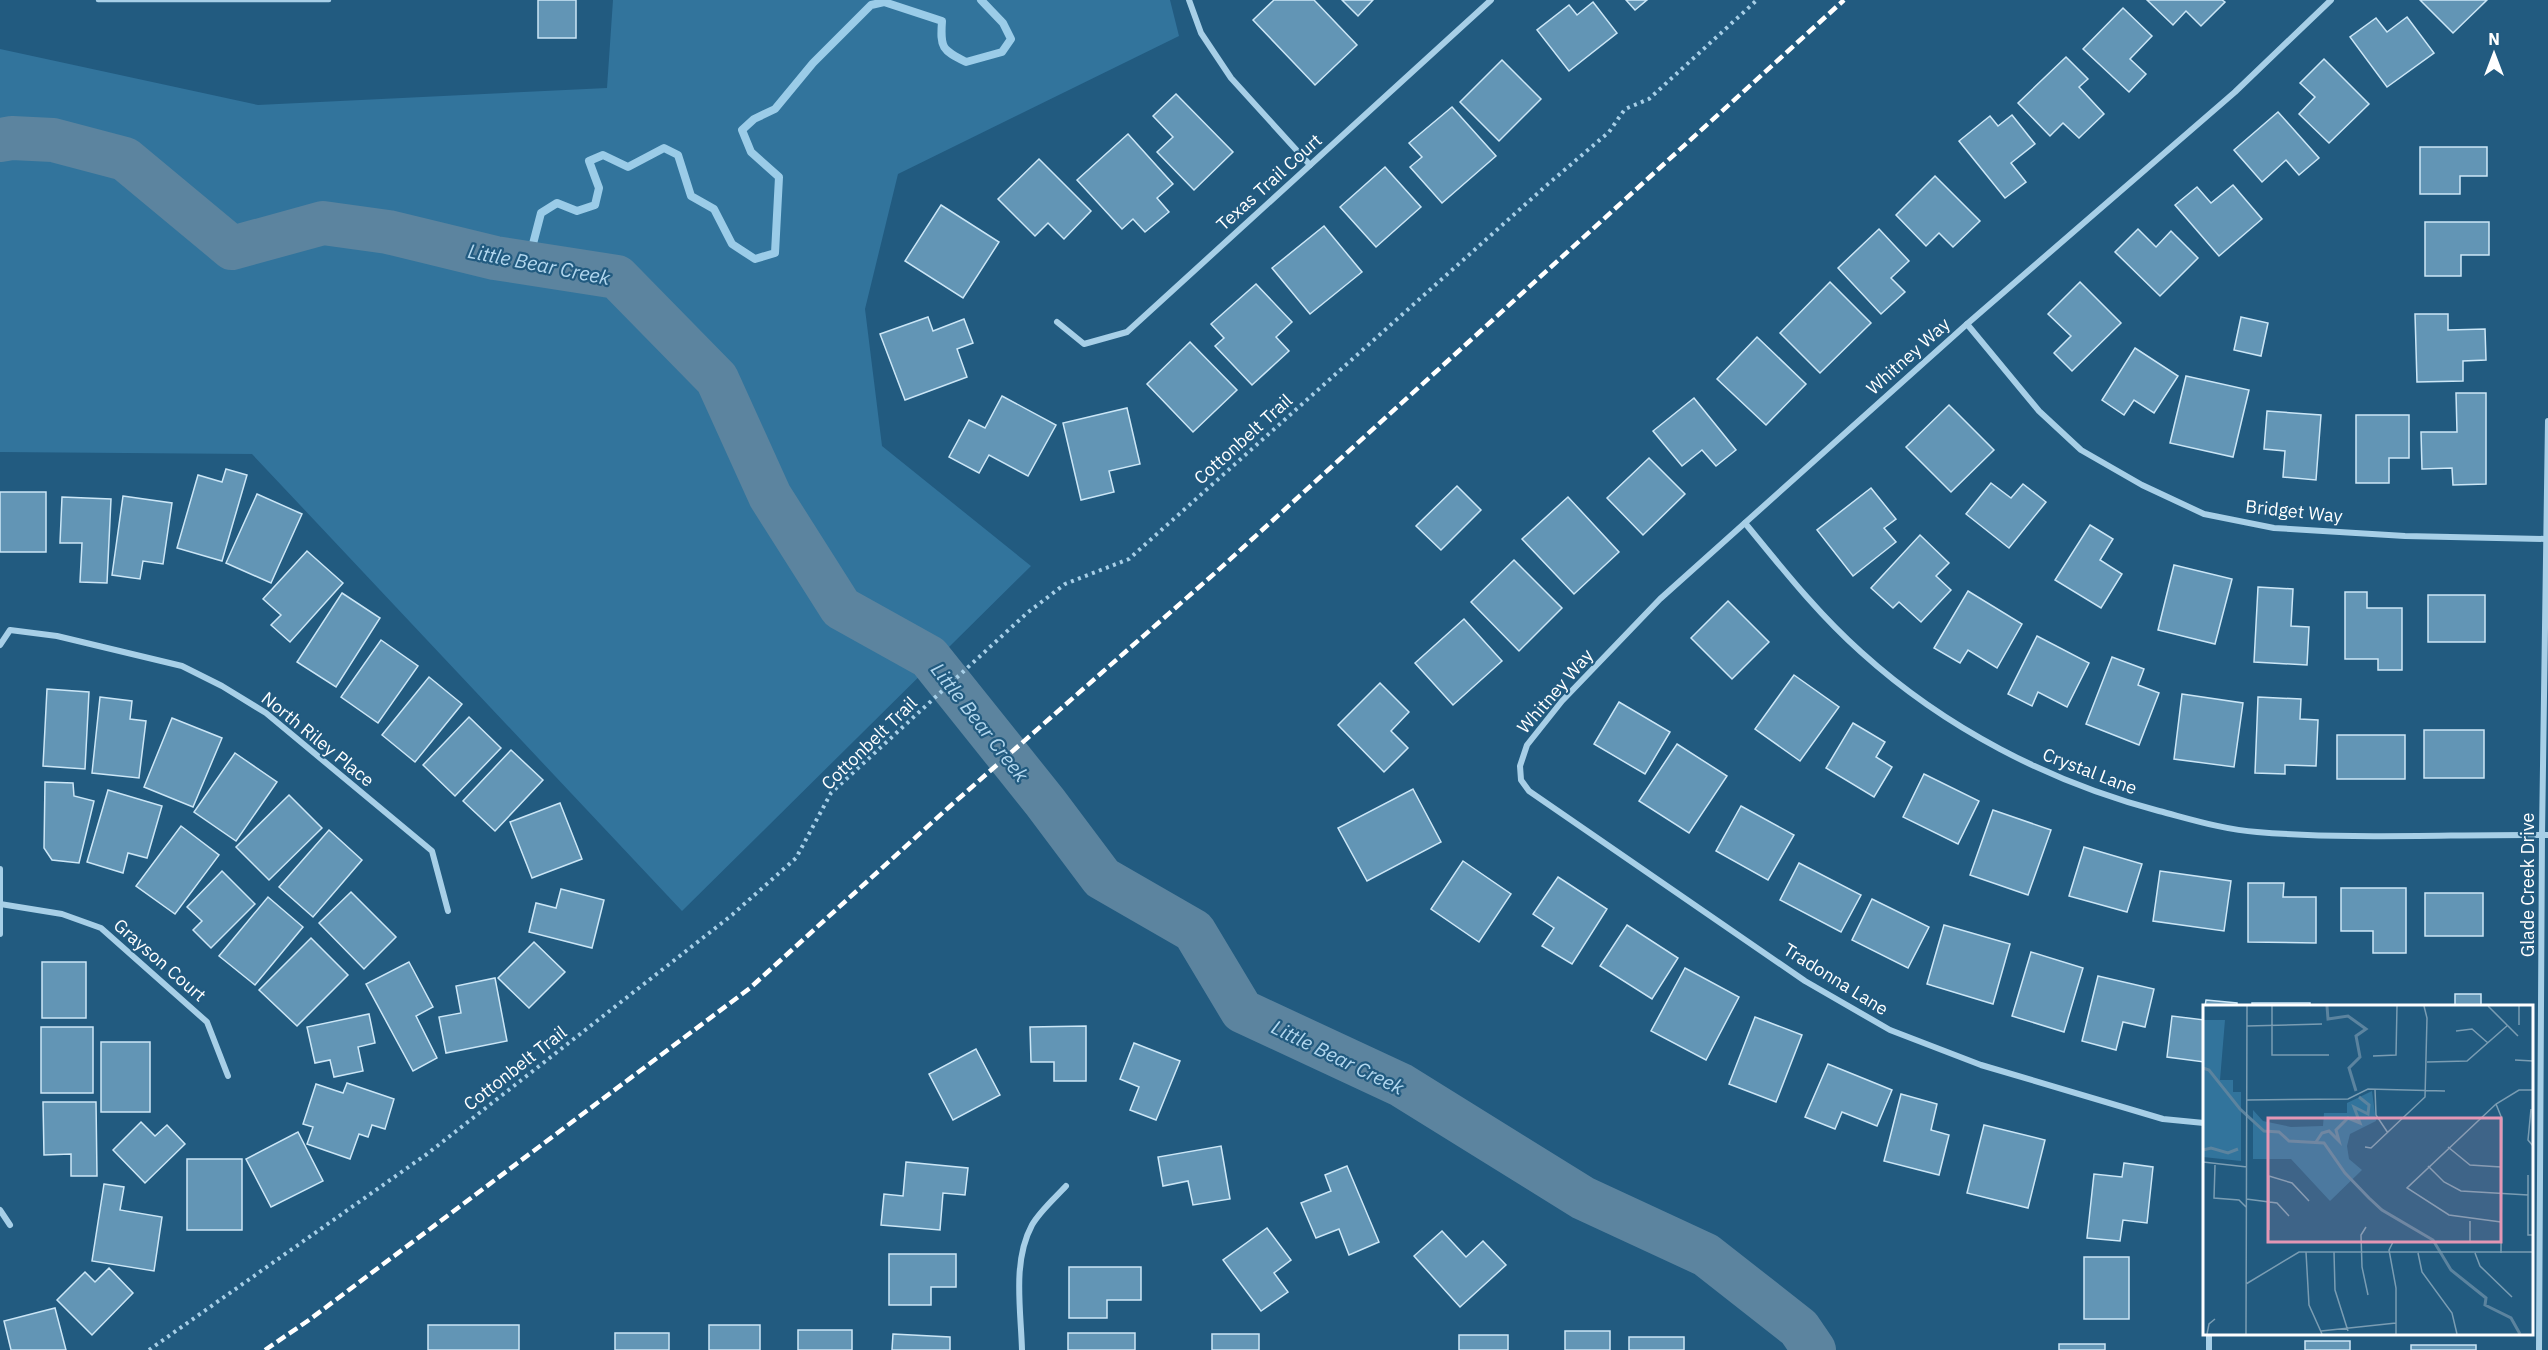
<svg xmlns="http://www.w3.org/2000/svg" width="2548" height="1350" font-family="'IBM Plex Sans',sans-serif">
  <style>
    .green { fill: #32749c }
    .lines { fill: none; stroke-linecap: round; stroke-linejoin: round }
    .stream { stroke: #9bcce8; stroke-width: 8 }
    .river { stroke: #5c849f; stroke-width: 44 }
    .building { fill: #6295b5; stroke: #cbe6f6; stroke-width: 1.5 }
    .path { stroke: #a7cfe7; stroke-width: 4; stroke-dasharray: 3 4.5; stroke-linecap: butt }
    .service { stroke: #a7cfe7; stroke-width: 4.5 }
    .minor { stroke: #a7cfe7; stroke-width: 6 }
    .rail { stroke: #fff; stroke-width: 4.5; stroke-dasharray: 10 4.5; stroke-linecap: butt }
    .labels { text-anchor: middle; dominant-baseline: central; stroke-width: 4.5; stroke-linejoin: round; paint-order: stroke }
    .street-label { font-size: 18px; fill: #fff; stroke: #225b80 }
    .water-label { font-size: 20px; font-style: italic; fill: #b3d8ef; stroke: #225b80 }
    .inset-river { fill: none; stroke: #5c849f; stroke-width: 3 }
    .inset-road { fill: none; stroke: #7a9db3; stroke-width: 1.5 }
    .view { fill: #e497b5; fill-opacity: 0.15; stroke: #e497b5; stroke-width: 3 }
    .inset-edge { fill: none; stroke: #fff; stroke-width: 3 }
  </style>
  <rect width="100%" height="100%" fill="#225b80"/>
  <polygon class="green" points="613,0 1170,0 1179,36 898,174 865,309 882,446 1031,566 682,911 252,454 0,452 0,49 258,105 607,88"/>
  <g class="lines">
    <path class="stream" d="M528 263 541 213 557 203 577 211 595 205 599 188 589 161 603 155 628 167 664 148 678 155 691 196 714 209 732 244 755 259 775 253 779 177 751 152 742 130 754 119 775 109 813 63 871 5 884 2 942 21C940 48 942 50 966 62L1002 52 1011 39 1003 23 981 0"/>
    <polyline class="river" points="0,140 12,138 53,140 125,159 232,248 323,223 388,232 495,258 617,277 717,379 770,496 841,608 929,657 1045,802 1102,878 1194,931 1242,1011 1401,1085 1583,1198 1706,1255 1799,1328 1814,1350"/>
  </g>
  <g class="building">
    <rect x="538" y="0" width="38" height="38"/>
    <polygon points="1274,0 1314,0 1357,45 1315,85 1253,20"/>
    <polygon points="1342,0 1373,0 1358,16"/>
    <polygon points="1626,0 1647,0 1635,10"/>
    <polygon points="2147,0 2222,0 2225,2 2201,26 2186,11 2173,25"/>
    <polygon points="2420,0 2487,0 2453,33"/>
    <polygon points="1593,2 1617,33 1569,71 1537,30 1569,5 1577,15"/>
    <polygon points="2123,8 2152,36 2130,59 2146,74 2129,92 2083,49"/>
    <polygon points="2407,17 2434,53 2387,87 2350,37 2376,18 2387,32"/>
    <polygon points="2066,57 2088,79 2079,87 2104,114 2079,138 2063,123 2050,136 2018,103"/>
    <polygon points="2324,59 2369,104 2329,143 2299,114 2315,97 2300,83"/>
    <polygon points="1502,60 1541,99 1499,141 1460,102"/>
    <polygon points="1176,94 1233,152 1194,190 1157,152 1173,137 1153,116"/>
    <polygon points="1452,107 1496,156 1442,203 1410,167 1422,157 1409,143"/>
    <polygon points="2278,112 2319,158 2299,175 2286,160 2262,182 2234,150"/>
    <polygon points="2012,115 2035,144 2011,163 2026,182 2005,198 1959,141 1990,116 1998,126"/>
    <polygon points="1128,134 1173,184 1157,198 1169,212 1145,232 1133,219 1122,229 1077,180"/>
    <polygon points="2420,147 2487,147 2487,176 2460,176 2460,194 2420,194"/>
    <polygon points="1039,159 1091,211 1064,239 1048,223 1035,236 998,199"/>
    <polygon points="1385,167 1421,207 1376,247 1340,207"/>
    <polygon points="1935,176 1980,221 1953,247 1939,233 1926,246 1896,215"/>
    <polygon points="2233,185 2262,219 2219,256 2175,205 2197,187 2211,203"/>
    <polygon points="941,205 999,242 963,298 905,261"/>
    <polygon points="2425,222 2489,222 2489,255 2461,255 2461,276 2425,276"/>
    <polygon points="1324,226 1362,272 1310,314 1272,268"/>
    <polygon points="1879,229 1909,261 1891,278 1905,292 1881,314 1838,268"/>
    <polygon points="2138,229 2156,247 2171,231 2198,258 2160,296 2115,252"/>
    <polygon points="1830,282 1871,323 1820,373 1780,333"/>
    <polygon points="2080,282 2121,323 2072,371 2054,353 2071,336 2048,314"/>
    <polygon points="1256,284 1292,322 1276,337 1289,351 1252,385 1215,346 1224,338 1211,324"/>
    <polygon points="2415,314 2448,314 2448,330 2485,329 2486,360 2463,361 2463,381 2417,382"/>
    <polygon points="928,317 933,331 964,319 973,343 957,349 967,377 905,400 880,334"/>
    <polygon points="2241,317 2268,323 2261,356 2234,350"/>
    <polygon points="1757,337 1806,384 1766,425 1717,379"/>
    <polygon points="1190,342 1237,390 1193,432 1147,384"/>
    <polygon points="2135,348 2178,376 2154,413 2134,400 2124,415 2102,400"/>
    <polygon points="2186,376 2249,390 2233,457 2170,443"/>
    <polygon points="2456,393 2486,393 2486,484 2453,485 2452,468 2422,469 2421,432 2457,432"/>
    <polygon points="1002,396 1056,425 1028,476 989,455 979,473 949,457 969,420 985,428"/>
    <polygon points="1694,398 1736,450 1716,466 1702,450 1682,466 1653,431"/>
    <polygon points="1949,405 1994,450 1951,492 1906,447"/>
    <polygon points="1127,408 1140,464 1109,471 1114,492 1081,500 1063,423"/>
    <polygon points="2267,411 2321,415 2316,480 2283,477 2285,451 2264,449"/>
    <polygon points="2356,415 2409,415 2409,458 2389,458 2389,483 2356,483"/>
    <polygon points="1649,458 1685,494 1643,535 1607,498"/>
    <polygon points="226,469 247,475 222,561 177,548 198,475 222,482"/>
    <polygon points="1991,483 2011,498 2023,484 2046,502 2009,548 1966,514"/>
    <polygon points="1457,486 1481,510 1441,550 1416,526"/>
    <polygon points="1871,488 1896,519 1884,528 1896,542 1853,576 1817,530"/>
    <rect x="0" y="492" width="46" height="60"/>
    <polygon points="257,494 302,514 271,583 226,563"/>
    <polygon points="123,496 172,503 163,564 143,561 140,579 112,575"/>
    <polygon points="62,497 111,499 107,583 80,582 82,543 60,543"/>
    <polygon points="1568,497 1619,552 1574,594 1522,539"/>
    <polygon points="2090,525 2113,539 2100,560 2122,574 2101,608 2055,580"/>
    <polygon points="1920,535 1949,563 1936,576 1951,590 1921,622 1899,602 1893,608 1871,588"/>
    <polygon points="307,551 343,583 290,642 271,625 281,615 263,599"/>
    <polygon points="1514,560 1562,608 1519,651 1471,602"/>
    <polygon points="2174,565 2232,579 2215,644 2158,630"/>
    <polygon points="2258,587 2293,589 2291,626 2309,627 2307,665 2254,662"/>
    <polygon points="1968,591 2022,624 1997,668 1968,650 1960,663 1934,648"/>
    <polygon points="2345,592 2367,592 2367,608 2402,608 2402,670 2378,670 2378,659 2345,659"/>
    <polygon points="342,593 380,618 336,687 297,662"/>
    <rect x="2428" y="595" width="57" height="47"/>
    <polygon points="1728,601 1769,642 1732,679 1691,638"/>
    <polygon points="1464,619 1502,661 1453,705 1415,663"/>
    <polygon points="2037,636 2089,663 2067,707 2038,692 2032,706 2008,694"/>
    <polygon points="381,640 418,666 378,723 341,697"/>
    <polygon points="2112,657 2144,669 2138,685 2159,693 2139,745 2086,724"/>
    <polygon points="1794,675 1839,707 1800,761 1755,729"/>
    <polygon points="429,677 462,704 415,762 382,735"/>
    <polygon points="1380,683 1409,712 1391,731 1408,748 1384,772 1338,725"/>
    <polygon points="47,689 89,692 85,769 43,766"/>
    <polygon points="2182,694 2243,703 2234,767 2174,759"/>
    <polygon points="100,697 132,701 130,719 146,721 139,778 92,773"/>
    <polygon points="2258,697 2301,699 2300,719 2318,720 2316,766 2285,765 2285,774 2255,773"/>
    <polygon points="1619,702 1670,732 1645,774 1594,744"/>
    <polygon points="469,717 501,748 455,796 423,765"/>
    <polygon points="172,718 222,738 193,807 144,787"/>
    <polygon points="1853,723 1885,742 1876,757 1892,767 1874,797 1826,768"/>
    <rect x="2424" y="730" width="60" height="48"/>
    <rect x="2337" y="735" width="68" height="44"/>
    <polygon points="1677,744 1727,776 1689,833 1639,801"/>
    <polygon points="511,750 543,780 495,831 463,801"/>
    <polygon points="235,753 277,782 236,841 194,812"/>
    <polygon points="1924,774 1979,801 1958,844 1903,817"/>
    <polygon points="45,782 73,783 74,796 94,801 79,863 52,860 44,848"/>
    <polygon points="1413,789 1441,842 1367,881 1338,828"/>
    <polygon points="108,790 162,806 147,858 128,853 123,873 87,862"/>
    <polygon points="289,795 322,828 269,880 236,847"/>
    <polygon points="560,803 582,859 532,878 510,822"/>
    <polygon points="1741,806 1794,835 1768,880 1716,851"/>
    <polygon points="1993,810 2051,830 2028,895 1970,875"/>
    <polygon points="181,826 219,855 175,914 136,886"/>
    <polygon points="329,830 362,860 313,917 279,887"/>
    <polygon points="2084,847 2142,864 2127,912 2069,896"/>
    <polygon points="1463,861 1511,894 1479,942 1431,909"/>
    <polygon points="1799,863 1861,895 1841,932 1780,900"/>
    <polygon points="222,871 255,904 211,948 193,930 202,921 187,907"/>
    <polygon points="2160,871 2231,881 2224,931 2153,921"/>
    <polygon points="1558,877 1607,909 1572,964 1542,946 1554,928 1533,914"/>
    <polygon points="2248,883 2284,883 2283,897 2316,897 2316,943 2248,942"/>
    <polygon points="2341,888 2406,888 2406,953 2373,953 2373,931 2341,931"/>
    <polygon points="561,889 604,900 592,948 529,932 536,903 556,908"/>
    <polygon points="351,892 396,937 364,969 319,923"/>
    <rect x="2425" y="893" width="58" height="43"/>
    <polygon points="268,897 303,927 255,985 219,956"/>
    <polygon points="1872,899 1929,927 1908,968 1852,940"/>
    <polygon points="1627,925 1678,958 1652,999 1600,966"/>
    <polygon points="1944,925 2010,944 1993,1004 1927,984"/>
    <polygon points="311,938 348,975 297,1026 259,990"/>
    <polygon points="534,942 565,972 529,1008 498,978"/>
    <polygon points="2031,952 2083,968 2064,1032 2012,1016"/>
    <rect x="42" y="962" width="44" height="56"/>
    <polygon points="409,962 433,1007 416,1016 437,1058 413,1071 366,984"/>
    <polygon points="1685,968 1739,997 1706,1060 1651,1031"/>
    <polygon points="2098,976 2154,989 2145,1027 2123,1022 2116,1050 2082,1041"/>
    <polygon points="495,978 507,1041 446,1053 439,1017 461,1013 456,986"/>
    <rect x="2455" y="994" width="26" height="12"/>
    <polygon points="2206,1000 2237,1003 2237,1006 2205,1006"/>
    <rect x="2252" y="1003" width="58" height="3"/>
    <polygon points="369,1014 375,1043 358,1047 363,1071 334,1077 330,1060 315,1063 307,1027"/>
    <polygon points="2204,1015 2204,1062 2167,1057 2172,1016 2204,1020"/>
    <polygon points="1755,1017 1802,1035 1776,1102 1729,1084"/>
    <polygon points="1086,1026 1086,1081 1054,1081 1054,1062 1031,1062 1030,1027"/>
    <rect x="41" y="1027" width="52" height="66"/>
    <rect x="101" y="1042" width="49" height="70"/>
    <polygon points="1134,1043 1180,1061 1156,1120 1130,1110 1139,1087 1120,1079"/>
    <polygon points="976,1049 1000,1095 953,1120 929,1074"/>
    <polygon points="1828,1064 1892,1090 1877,1126 1842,1112 1835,1129 1805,1117"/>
    <polygon points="347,1083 394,1099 385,1129 372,1125 368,1137 359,1134 350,1159 307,1144 313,1127 303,1124 316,1084 343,1093"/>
    <polygon points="1901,1094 1937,1104 1931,1130 1949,1135 1939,1175 1884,1161"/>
    <polygon points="43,1102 96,1102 97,1176 71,1176 71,1154 44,1155"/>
    <polygon points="141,1122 155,1136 167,1125 185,1144 145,1183 113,1150"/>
    <polygon points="1984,1125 2045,1140 2028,1208 1967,1193"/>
    <polygon points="298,1132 323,1181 271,1207 246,1159"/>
    <polygon points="1221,1146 1230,1199 1193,1205 1188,1181 1163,1186 1158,1157"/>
    <rect x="187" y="1159" width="55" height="71"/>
    <polygon points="906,1162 968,1168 965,1195 943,1193 940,1230 881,1225 884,1194 903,1196"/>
    <polygon points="2124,1163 2153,1167 2147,1223 2123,1220 2120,1241 2087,1238 2094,1174 2122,1177"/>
    <polygon points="1347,1166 1379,1242 1349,1255 1339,1229 1316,1238 1301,1203 1331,1191 1325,1175"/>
    <polygon points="104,1184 124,1187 120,1210 162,1217 154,1271 92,1261"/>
    <polygon points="1267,1228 1291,1260 1274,1273 1288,1292 1261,1311 1223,1260"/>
    <polygon points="1442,1231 1466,1257 1483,1241 1506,1265 1460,1307 1414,1256"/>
    <polygon points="889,1254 956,1254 956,1287 931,1287 931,1305 889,1305"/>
    <rect x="2084" y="1257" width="45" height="62"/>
    <polygon points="1069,1267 1141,1267 1141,1300 1107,1300 1107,1318 1069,1318"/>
    <polygon points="109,1268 133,1293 92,1335 57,1300 85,1272 95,1282"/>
    <polygon points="55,1308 66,1350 11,1350 4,1321"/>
    <rect x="428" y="1325" width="91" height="25"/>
    <rect x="709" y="1325" width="51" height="25"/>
    <rect x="798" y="1330" width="54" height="20"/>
    <rect x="1565" y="1331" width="45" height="19"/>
    <rect x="615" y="1333" width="54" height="17"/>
    <rect x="1068" y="1333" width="67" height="17"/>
    <polygon points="893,1334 950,1337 950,1350 892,1350"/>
    <rect x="1212" y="1334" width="47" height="16"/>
    <rect x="1459" y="1335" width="49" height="15"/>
    <rect x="1629" y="1337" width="55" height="13"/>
    <rect x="2305" y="1341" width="45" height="9"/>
    <rect x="2059" y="1344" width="46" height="6"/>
    <rect x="2411" y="1345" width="65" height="5"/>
  </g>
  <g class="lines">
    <polyline class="path" points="149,1350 427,1154 732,915 796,858 831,793 1027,613 1065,584 1129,559 1548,184 1609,132 1625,109 1649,99 1757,0"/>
    <polyline class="service" points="98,0 329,0"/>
    <g class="minor">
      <polyline points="1189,0 1201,33 1231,78 1310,165"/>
      <polyline points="1057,322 1084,344 1127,332 1491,0"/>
      <polyline points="1967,324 2039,411 2081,450 2142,485 2204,514 2274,528 2405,536 2546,539"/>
      <path d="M1745 523C1782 568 1818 614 1861 652 1945 728 2049 782 2159 811 2190 819 2225 830 2257 832 2353 840 2451 834 2548 835"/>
      <polyline points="0,645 10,630 57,636 182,666 222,686 266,713 432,851 448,911"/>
      <polyline points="0,869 0,934"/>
      <polyline points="0,904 62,914 101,928 207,1022 228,1076"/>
      <polyline points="2204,1123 2163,1119 1981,1065 1890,1030 1805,981 1529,791 1521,780 1520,766 1527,745 1562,701 1660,599 1967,324 2235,92 2331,0"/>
      <polyline points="0,1210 10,1225"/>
      <polyline points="2209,1334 2209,1350"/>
      <path d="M1022 1350C1021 1310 1012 1262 1032 1225 1040 1211 1055 1198 1066 1186"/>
      <polyline points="2539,1350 2542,835 2548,421"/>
    </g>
    <polyline class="rail" points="265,1350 309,1320 750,988 948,808 1215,573 1844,0"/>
  </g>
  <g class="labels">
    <g class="street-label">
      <text transform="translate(1269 182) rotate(-42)">Texas Trail Court</text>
      <text transform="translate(1908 356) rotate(-42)">Whitney Way</text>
      <text transform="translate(1243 439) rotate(-42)">Cottonbelt Trail</text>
      <text transform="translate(2294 511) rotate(6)">Bridget Way</text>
      <text transform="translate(1555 691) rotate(-49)">Whitney Way</text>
      <text transform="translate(318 739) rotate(39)">North Riley Place</text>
      <text transform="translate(869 743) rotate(-44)">Cottonbelt Trail</text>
      <text transform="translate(2090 771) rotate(21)">Crystal Lane</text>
      <text transform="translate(2527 885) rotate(-90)">Glade Creek Drive</text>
      <text transform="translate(160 960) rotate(41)">Grayson Court</text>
      <text transform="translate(1836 979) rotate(32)">Tradonna Lane</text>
      <text transform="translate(515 1068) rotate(-38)">Cottonbelt Trail</text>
    </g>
    <g class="water-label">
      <text transform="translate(539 264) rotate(11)">Little Bear Creek</text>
      <text transform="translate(980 722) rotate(52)">Little Bear Creek</text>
      <text transform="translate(1338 1057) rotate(26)">Little Bear Creek</text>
    </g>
  </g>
  <g transform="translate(2203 1005)">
    <rect width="330" height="330" fill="#225b80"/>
    <path d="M0 15H22L17 75H30V87H38V156L0 152ZM169 86 173 116 147 129 144 141 146 154 159 165 127 196 88 154H50V105L60 116 88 122 120 121 121 108H144V98Z" fill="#32749c"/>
    <path class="inset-river" d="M124 1 125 14 145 11 163 24 153 31 157 52 146 63 153 86M0 63 6 65 37 104 61 126 76 127 86 136 121 138 142 168 166 193 179 205 230 235 248 265 283 293 282 300 308 313 317 329M113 137 119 128 126 126 136 136 133 125 145 113 157 118 151 102 165 109 166 100 156 92M0 145 8 143 25 148 35 144"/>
    <path class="inset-road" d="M69 1V50H126M285 1 315 31M316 20V1M44 21 119 19M253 26 269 24 285 38M170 51 193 50 194 1M312 55 330 56M224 57 264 56 305 20M172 84 173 110 185 128M44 95 145 94 165 84 242 86M293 99 299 114 298 248M328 104 325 135 330 141M162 142 168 143 222 92 224 13 221 1M245 142 267 160 298 162M0 157 44 162M12 160 11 193 36 195 43 202M225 161 241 177 258 186 325 190M325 170V230H330M43 194 74 198 86 211M267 216V238M298 217 246 210 204 183 293 99 316 85H330M163 222 158 230 159 262 165 290M66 225V171L89 178 106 196M190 237 186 245 193 283V329M103 247 106 300 119 329M131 247 132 285 145 326M215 248 219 267 249 308 254 329M272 248 277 261 309 292M43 279 96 247H330M118 326 193 318M4 329 6 319 12 314M43 329 44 1"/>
    <path class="view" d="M65 113H298V237H65Z"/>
    <rect width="330" height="330" class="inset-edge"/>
  </g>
  <g transform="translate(2494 54)" stroke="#225b80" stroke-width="4.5" paint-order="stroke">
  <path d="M0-4.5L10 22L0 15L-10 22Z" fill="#ffffff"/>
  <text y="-9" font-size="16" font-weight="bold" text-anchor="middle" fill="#ffffff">N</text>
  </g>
</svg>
